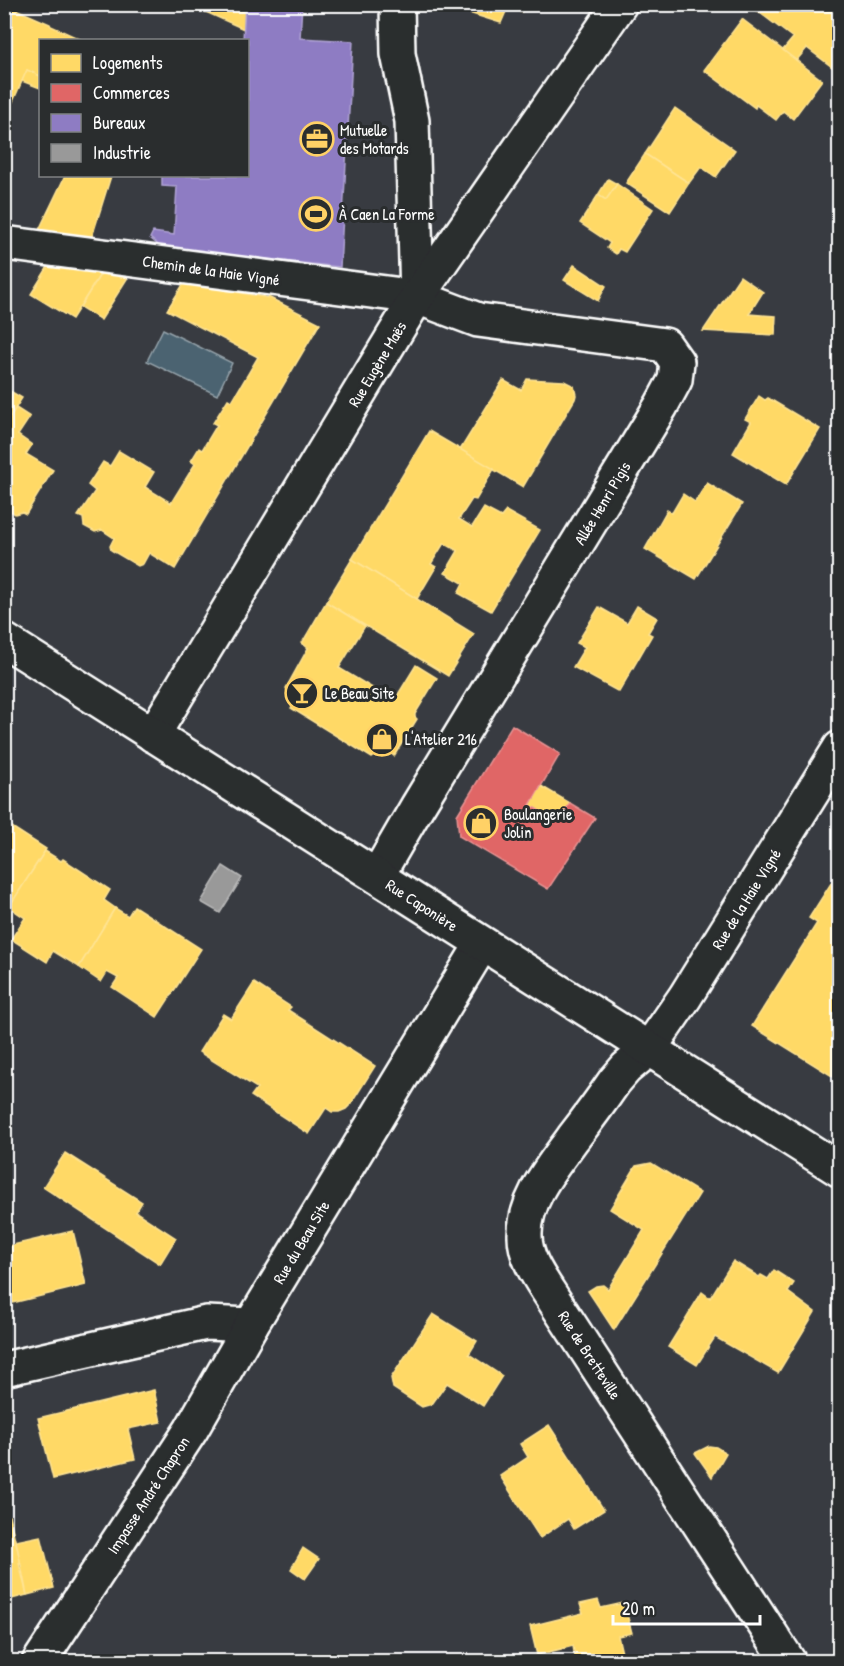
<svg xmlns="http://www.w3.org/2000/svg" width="844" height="1666" font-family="'Patrick Hand',sans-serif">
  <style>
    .water { fill: #4c6471; stroke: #94a2aa; stroke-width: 1.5 }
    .homes { fill: #ffd966; stroke: #ffe494; stroke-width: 1.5 }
    .shops { fill: #e06666; stroke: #e99494; stroke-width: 1.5 }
    .offices { fill: #8e7cc3; stroke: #b0a3d5; stroke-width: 1.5 }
    .industry { fill: #999; stroke: #b8b8b8; stroke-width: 1.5 }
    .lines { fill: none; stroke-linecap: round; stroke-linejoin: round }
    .minor-casing { stroke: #fff; stroke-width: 38 }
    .major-casing { stroke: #fff; stroke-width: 38 }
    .minor { stroke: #2a2d2e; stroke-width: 33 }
    .major { stroke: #2a2d2e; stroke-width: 33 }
    .labels { text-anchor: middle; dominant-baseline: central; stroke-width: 6; stroke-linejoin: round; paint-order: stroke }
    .poi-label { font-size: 16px; fill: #fff; stroke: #2a2d2e; text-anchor: start }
    .street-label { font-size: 16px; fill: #fff; stroke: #2a2d2e }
  </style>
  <rect width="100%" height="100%" fill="#383b41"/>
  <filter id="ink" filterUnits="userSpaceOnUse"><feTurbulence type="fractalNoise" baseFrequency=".0167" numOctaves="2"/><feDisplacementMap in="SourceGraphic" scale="12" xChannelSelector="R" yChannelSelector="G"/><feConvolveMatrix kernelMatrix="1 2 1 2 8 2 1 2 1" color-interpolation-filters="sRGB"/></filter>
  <g filter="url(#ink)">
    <polygon class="water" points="163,329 232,363 217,395 147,361"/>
    <g class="homes">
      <polygon points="4,4 50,24 51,26 82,40 40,40 40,76 27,70 7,115 4,114"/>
      <polygon points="188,4 245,4 244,29"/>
      <polygon points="455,4 527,4 521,12 508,7 501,23 453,8"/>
      <polygon points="752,4 840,4 840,73 807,48 796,61 792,58 783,50 793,38 751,6"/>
      <polygon points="742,19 822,80 793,119 783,111 776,120 756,105 755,108 704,70"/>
      <polygon points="27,70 40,76 40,88 22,81"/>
      <polygon points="675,108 735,150 716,177 701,167 689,183 645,154"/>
      <polygon points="645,154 689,183 670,212 626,183"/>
      <polygon points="65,176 111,176 92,237 39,230"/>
      <polygon points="608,179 617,184 606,200 598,195"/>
      <polygon points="617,184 653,209 625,252 619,249 616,254 607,248 610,243 580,223 598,195 606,200"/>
      <polygon points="51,262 103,270 72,319 31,294"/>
      <polygon points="574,265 606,286 598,301 564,280"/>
      <polygon points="103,270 130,274 101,320 80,307"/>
      <polygon points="740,276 763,292 749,314 776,316 775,335 703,331"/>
      <polygon points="184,283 270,298 320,323 175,569 149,553 143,564 138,566 111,550 110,546 114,538 102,530 95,532 84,526 83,518 78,516 95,491 88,485 103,462 110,466 119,451 154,472 145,487 171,503 195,464 191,461 199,448 202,450 217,425 213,423 228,399 232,401 258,357 167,310"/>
      <polygon points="527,379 564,381 574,386 576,395 575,399 523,487 460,450 503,380 521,390"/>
      <polygon points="5,388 22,398 6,423 4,422"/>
      <polygon points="759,396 765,400 768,398 820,429 786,485 733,453 751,422 745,419"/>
      <polygon points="16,408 30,417 18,435 32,445 26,454 53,470 26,514 22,512 15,514 4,507 4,426"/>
      <polygon points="429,431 494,469 476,500 472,499 459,519 472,527 484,508 501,517 506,511 540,530 491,611 458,593 463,583 445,573 458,551 444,543 431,564 436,567 417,599 352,559"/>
      <polygon points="707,483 742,504 696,579 645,549 667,510 672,513 683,494 695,502"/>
      <polygon points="352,559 474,634 448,676 326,602"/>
      <polygon points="326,602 365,626 339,668 394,701 416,665 437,678 415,714 415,717 417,719 394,756 388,751 376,753 372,758 291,708 293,705 286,688 308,648 302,643"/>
      <polygon points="637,606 657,618 648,633 652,635 619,692 573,667 585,647 577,643 599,607 627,623"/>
      <polygon points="541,786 570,803 558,822 530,805"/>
      <polygon points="4,822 46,849 8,909 4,906"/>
      <polygon points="45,851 61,861 63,859 110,890 104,900 115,908 79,967 53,951 47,962 11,939 25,918 9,907"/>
      <polygon points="840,869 840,1081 752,1026 817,923 809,918"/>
      <polygon points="134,906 201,949 157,1017 112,987 118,978 107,972 101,982 79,967 115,908 128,916"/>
      <polygon points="254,983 291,1007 288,1010 375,1066 351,1104 346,1109 339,1112 332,1112 326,1108 309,1134 251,1096 257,1088 199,1052 223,1014 231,1019"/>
      <polygon points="65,1153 142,1202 136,1212 176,1238 160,1264 43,1187"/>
      <polygon points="651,1163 700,1193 614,1330 588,1291 596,1286 603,1285 608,1289 644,1230 610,1209 636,1166"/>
      <polygon points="73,1231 86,1285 4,1305 4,1247"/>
      <polygon points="733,1261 759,1277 761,1275 768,1279 774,1270 794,1283 788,1292 815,1312 778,1373 715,1337 697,1365 668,1347 702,1292 710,1298"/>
      <polygon points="433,1314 477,1341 469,1354 502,1376 483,1406 447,1383 432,1404 422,1407 393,1388 391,1378"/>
      <polygon points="154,1390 161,1422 128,1429 135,1459 53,1479 38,1418"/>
      <polygon points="549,1425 604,1510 574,1529 568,1519 540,1538 500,1476 528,1457 520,1444"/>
      <polygon points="709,1446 716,1447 726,1453 712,1477 695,1453"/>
      <polygon points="9,1516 21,1563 19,1563 27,1595 4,1601 4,1517"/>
      <polygon points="41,1536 54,1588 27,1595 16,1541"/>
      <polygon points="303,1548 319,1559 305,1579 291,1569"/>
      <polygon points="598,1600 601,1608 624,1603 632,1633 618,1636 624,1662 576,1662 573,1646 537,1655 530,1626 583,1613 580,1604"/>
    </g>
    <polygon class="shops" points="512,725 560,754 530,805 558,822 570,803 595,818 548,889 459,836 457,815"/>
    <polygon class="offices" points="245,4 302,4 300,38 353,41 340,267 173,249 161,247 150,238 153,232 174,235 177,187 162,186 162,176 248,176 248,40 243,40"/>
    <polygon class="industry" points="223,866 242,878 220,913 201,902"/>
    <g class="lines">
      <defs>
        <g id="minor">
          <polyline points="397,4 398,54 412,121 417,297"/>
          <polyline points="4,243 417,297 478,320 665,345 677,362 675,380 661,406 417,807 377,876"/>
          <polyline points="153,735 417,297 620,4"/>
          <polyline points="4,1369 206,1323 251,1325"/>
          <polyline points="39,1662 191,1430 251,1325 482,944"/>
          <path d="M789 1662 548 1291C537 1274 525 1256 525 1236 524 1199 553 1166 573 1138 587 1120 601 1101 614 1082L626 1068 649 1049 685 997 840 748"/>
        </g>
        <polyline id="major" points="4,640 840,1170"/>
      </defs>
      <use href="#minor" class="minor-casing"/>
      <use href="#major" class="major-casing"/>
      <use href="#minor" class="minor"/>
      <use href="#major" class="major"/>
    </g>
  </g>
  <defs>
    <symbol id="office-ring" viewBox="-11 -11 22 22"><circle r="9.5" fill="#2a2d2e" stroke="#ffd166" stroke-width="1.5"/><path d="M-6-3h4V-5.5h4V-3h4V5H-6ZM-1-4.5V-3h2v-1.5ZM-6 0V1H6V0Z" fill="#ffd166"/></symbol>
    <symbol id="stadium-ring" viewBox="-11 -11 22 22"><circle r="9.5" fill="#2a2d2e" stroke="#ffd166" stroke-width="1.5"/><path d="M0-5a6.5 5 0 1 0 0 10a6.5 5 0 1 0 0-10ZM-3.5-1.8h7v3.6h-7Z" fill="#ffd166"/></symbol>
    <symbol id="bar-ring" viewBox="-11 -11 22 22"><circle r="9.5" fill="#2a2d2e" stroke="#ffd166" stroke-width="1.5"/><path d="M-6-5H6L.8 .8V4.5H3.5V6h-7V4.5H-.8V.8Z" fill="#ffd166"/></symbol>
    <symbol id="shop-ring" viewBox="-11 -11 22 22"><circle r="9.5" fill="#2a2d2e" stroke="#ffd166" stroke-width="1.5"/><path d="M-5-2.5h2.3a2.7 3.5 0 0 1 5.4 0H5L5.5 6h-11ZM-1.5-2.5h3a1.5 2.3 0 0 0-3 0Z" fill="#ffd166"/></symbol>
  </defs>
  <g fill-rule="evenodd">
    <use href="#office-ring" x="298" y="120" width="38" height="38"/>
    <use href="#stadium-ring" x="297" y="195" width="38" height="38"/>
    <use href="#bar-ring" x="283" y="674" width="38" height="38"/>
    <use href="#shop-ring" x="363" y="720" width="38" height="38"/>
    <use href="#shop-ring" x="462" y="804" width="38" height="38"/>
  </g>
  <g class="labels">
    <g class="poi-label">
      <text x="340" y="130">Mutuelle<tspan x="340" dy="18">des Motards</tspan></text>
      <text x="339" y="214">À Caen La Forme</text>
      <text x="325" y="693">Le Beau Site</text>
      <text x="405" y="739">L'Atelier 216</text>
      <text x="504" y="814">Boulangerie<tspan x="504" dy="18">Jolin</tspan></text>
    </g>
    <g class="street-label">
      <text transform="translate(211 270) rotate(8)">Chemin de la Haie Vigné</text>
      <text transform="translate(377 364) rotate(-59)">Rue Eugène Maës</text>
      <text transform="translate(602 503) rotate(-59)">Allée Henri Pigis</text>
      <text transform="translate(746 899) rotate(-58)">Rue de la Haie Vigné</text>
      <text transform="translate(422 905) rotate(33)">Rue Caponière</text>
      <text transform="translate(301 1242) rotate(-59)">Rue du Beau Site</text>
      <text transform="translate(590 1355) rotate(57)">Rue de Bretteville</text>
      <text transform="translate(148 1495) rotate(-57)">Impasse André Chapron</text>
    </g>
  </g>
  <rect width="844" height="1666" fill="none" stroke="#2a2d2e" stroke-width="24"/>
  <rect x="12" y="12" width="820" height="1642" fill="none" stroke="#fff" stroke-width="2" filter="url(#ink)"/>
  <rect x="39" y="39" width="210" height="138" fill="#2a2d2e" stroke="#7f8182" stroke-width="1.5"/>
  <rect x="51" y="54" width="30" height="18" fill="#ffd966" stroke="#7f8182" stroke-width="1.5"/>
  <text x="93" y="69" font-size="18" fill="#ffffff">Logements</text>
  <rect x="51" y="84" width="30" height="18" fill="#e06666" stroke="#7f8182" stroke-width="1.5"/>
  <text x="93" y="99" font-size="18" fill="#ffffff">Commerces</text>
  <rect x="51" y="114" width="30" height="18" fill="#8e7cc3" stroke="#7f8182" stroke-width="1.5"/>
  <text x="93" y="129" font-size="18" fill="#ffffff">Bureaux</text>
  <rect x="51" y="144" width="30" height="18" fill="#999999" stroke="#7f8182" stroke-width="1.5"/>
  <text x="93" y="159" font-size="18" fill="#ffffff">Industrie</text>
  <path d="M613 1615v9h147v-9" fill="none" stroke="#ffffff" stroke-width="3"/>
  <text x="622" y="1615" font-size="18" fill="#ffffff" stroke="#2a2d2e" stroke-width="4.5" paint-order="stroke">20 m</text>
</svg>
